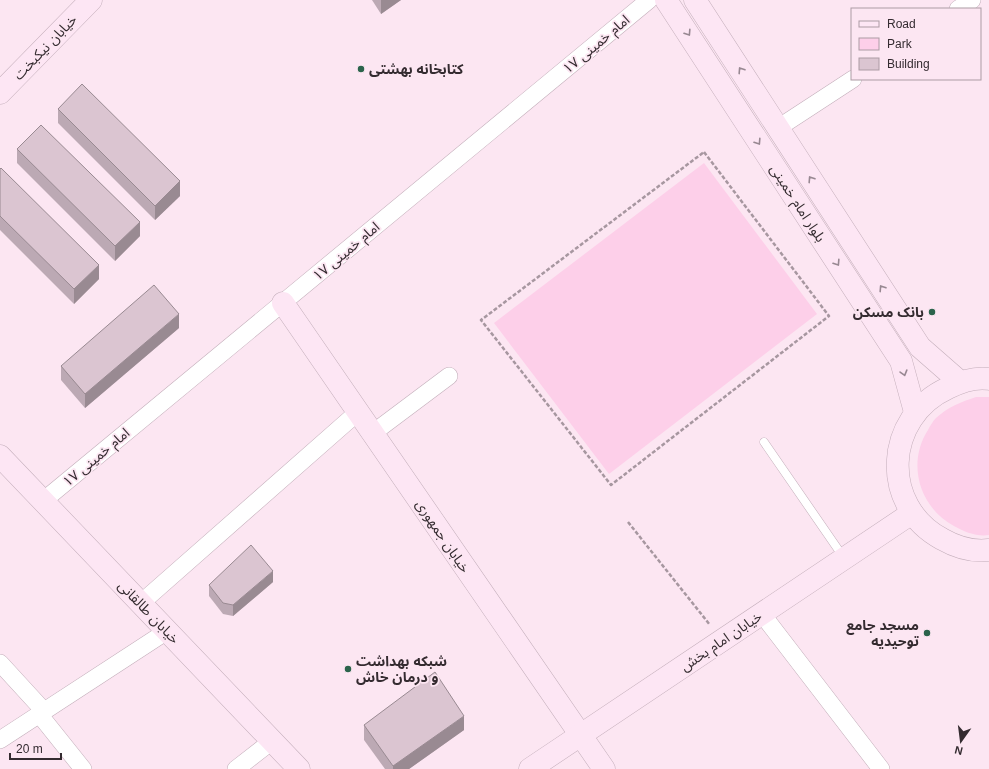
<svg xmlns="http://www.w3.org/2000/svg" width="989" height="769" font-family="Arial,'Noto Sans Arabic',sans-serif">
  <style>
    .green { fill: #fdcfe9 }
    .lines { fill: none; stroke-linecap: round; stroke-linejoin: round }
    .lane-casing { stroke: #c3aeba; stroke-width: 9 }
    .street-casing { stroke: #c3aeba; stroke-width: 18 }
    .secondary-casing { stroke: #c3aeba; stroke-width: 23 }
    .path { stroke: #a797a0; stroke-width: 2.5; stroke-dasharray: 4 2; stroke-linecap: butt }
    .lane { stroke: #fff; stroke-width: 8 }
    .street { stroke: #fff; stroke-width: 17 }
    .secondary { stroke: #fde6f4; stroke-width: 22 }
    .wall { fill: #bca9b4 }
    .shaded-wall { fill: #998a92 }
    .building { fill: #dbc5d1; stroke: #998a92 }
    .oneway { stroke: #988892 }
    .poi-dot { fill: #2b634b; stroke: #fce6f2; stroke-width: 1.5 }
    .labels { text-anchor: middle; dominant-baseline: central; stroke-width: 3.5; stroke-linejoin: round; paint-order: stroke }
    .street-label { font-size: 14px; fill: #342b30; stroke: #fce6f2 }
    .poi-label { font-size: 14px; font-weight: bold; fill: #342b30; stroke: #fce6f2; text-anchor: start }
  </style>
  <rect width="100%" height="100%" fill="#fce6f2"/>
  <g class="green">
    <polygon points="704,163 817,314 609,474 494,323"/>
    <path d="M976 397H989V535C978 537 964 532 954 526 920 508 906 464 928 430 930 426 933 421 936 418 948 407 961 402 976 397Z"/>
  </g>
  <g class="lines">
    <defs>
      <polyline id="lane" points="764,442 844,558"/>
      <g id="street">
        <polyline points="958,9 972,0"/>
        <polyline points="778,128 853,79"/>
        <polyline points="373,433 449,376"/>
        <polyline points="43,501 649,0"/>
        <polyline points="141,603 358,412"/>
        <polyline points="762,614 881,769"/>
        <polyline points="0,663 44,711"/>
        <polyline points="39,714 83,769"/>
        <polyline points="0,740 167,631"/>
        <polyline points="236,769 272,741"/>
      </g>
      <g id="secondary">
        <polyline points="666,0 901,361 915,412"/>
        <polyline points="695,0 920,347 960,382"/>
        <polyline points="0,93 91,0"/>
        <polyline points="283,303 604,769"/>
        <path d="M989 379C976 377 960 382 948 388 884 417 880 506 942 539 956 547 973 552 989 550"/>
        <polyline points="0,456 299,769"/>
        <polyline points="530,769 912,513"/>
      </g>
    </defs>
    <use href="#lane" class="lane-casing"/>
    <use href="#street" class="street-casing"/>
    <use href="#secondary" class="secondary-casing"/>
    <g class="path">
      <polygon points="704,152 829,316 611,485 481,320"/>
      <polyline points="628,522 710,625"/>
    </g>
    <use href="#lane" class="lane"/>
    <use href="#street" class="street"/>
    <use href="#secondary" class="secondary"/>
  </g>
  <g class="wall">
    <polygon points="372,0 401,0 381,14"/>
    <polygon points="58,109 180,196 155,220 58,123"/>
    <polygon points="17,149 140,236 115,261 17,163"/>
    <polygon points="0,169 99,279 74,304 0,230"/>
    <polygon points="179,328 85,408 61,380 61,366"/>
    <polygon points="273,582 233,616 223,614 209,596 209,585"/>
    <polygon points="364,725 464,730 409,769 385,769 364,740"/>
  </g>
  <g class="shaded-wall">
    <polygon points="381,0 401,0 381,14"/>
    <polygon points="180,181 180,196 155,220 155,206"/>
    <polygon points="140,222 140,236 115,261 115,246"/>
    <polygon points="99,265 99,279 74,304 74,289"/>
    <polygon points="179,314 179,328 85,408 85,394"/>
    <polygon points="273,571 273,582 233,616 233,605"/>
    <polygon points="464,716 464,730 409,769 393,769 393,766"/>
  </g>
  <g class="building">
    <polygon points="82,84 180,181 155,206 58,109"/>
    <polygon points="41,125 140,222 115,246 17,149"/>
    <polygon points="1,168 99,265 74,289 0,216 0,169"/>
    <polygon points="154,285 179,314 85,394 61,366"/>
    <polygon points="251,545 273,571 233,605 223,603 209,585"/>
    <polygon points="435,672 464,716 393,766 364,725"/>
  </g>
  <defs><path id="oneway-chevron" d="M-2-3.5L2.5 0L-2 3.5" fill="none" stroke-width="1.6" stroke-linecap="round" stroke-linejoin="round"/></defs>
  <g class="oneway">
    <use href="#oneway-chevron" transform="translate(688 33) rotate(57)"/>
    <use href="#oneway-chevron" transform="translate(741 70) rotate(-123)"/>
    <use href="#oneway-chevron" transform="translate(758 142) rotate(57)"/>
    <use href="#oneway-chevron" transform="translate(811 179) rotate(-123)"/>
    <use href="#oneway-chevron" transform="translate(837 263) rotate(57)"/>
    <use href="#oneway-chevron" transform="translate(882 288) rotate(-123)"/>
    <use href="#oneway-chevron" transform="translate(904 373) rotate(74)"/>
  </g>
  <g class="poi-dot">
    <circle cx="361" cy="69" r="4"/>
    <circle cx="932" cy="312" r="4"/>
    <circle cx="927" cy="633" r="4"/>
    <circle cx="348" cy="669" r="4"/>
  </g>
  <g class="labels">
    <g class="street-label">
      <text transform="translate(596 44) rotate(-40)">امام خمینی ۱۷</text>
      <text transform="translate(45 47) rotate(-46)">خیابان نیکبخت</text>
      <text transform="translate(798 203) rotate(57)">بلوار امام خمینی</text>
      <text transform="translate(346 251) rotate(-40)">امام خمینی ۱۷</text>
      <text transform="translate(96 457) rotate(-40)">امام خمینی ۱۷</text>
      <text transform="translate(443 536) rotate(56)">خیابان جمهوری</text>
      <text transform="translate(149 612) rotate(46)">خیابان طالقانی</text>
      <text transform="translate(721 641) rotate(-34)">خیابان امام بخش</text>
    </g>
    <g class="poi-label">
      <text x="369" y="69">کتابخانه بهشتی</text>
      <text x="924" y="312" text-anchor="end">بانک مسکن</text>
      <text x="919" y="625" text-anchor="end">مسجد جامع<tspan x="919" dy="16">توحیدیه</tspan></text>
      <text x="356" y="661">شبکه بهداشت<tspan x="356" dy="16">و درمان خاش</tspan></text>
    </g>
  </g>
  <rect x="851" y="8" width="130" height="72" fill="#fce6f2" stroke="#ac9ba4"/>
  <rect x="859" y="21" width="20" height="6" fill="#fde6f4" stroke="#ac9ba4"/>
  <text x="887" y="28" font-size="12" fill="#342b30">Road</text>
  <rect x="859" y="38" width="20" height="12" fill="#fdcfe9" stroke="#ac9ba4"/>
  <text x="887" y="48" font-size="12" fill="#342b30">Park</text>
  <rect x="859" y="58" width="20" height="12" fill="#dbc5d1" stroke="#ac9ba4"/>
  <text x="887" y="68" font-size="12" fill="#342b30">Building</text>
  <g transform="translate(961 741) rotate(194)" stroke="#fce6f2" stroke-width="3" paint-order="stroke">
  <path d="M0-3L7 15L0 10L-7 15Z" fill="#342b30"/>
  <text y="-6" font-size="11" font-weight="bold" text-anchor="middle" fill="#342b30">N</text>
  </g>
  <path d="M10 753v6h51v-6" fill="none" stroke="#342b30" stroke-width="2"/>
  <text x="16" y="753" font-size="12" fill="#342b30" stroke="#fce6f2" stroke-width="3" paint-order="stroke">20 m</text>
</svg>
